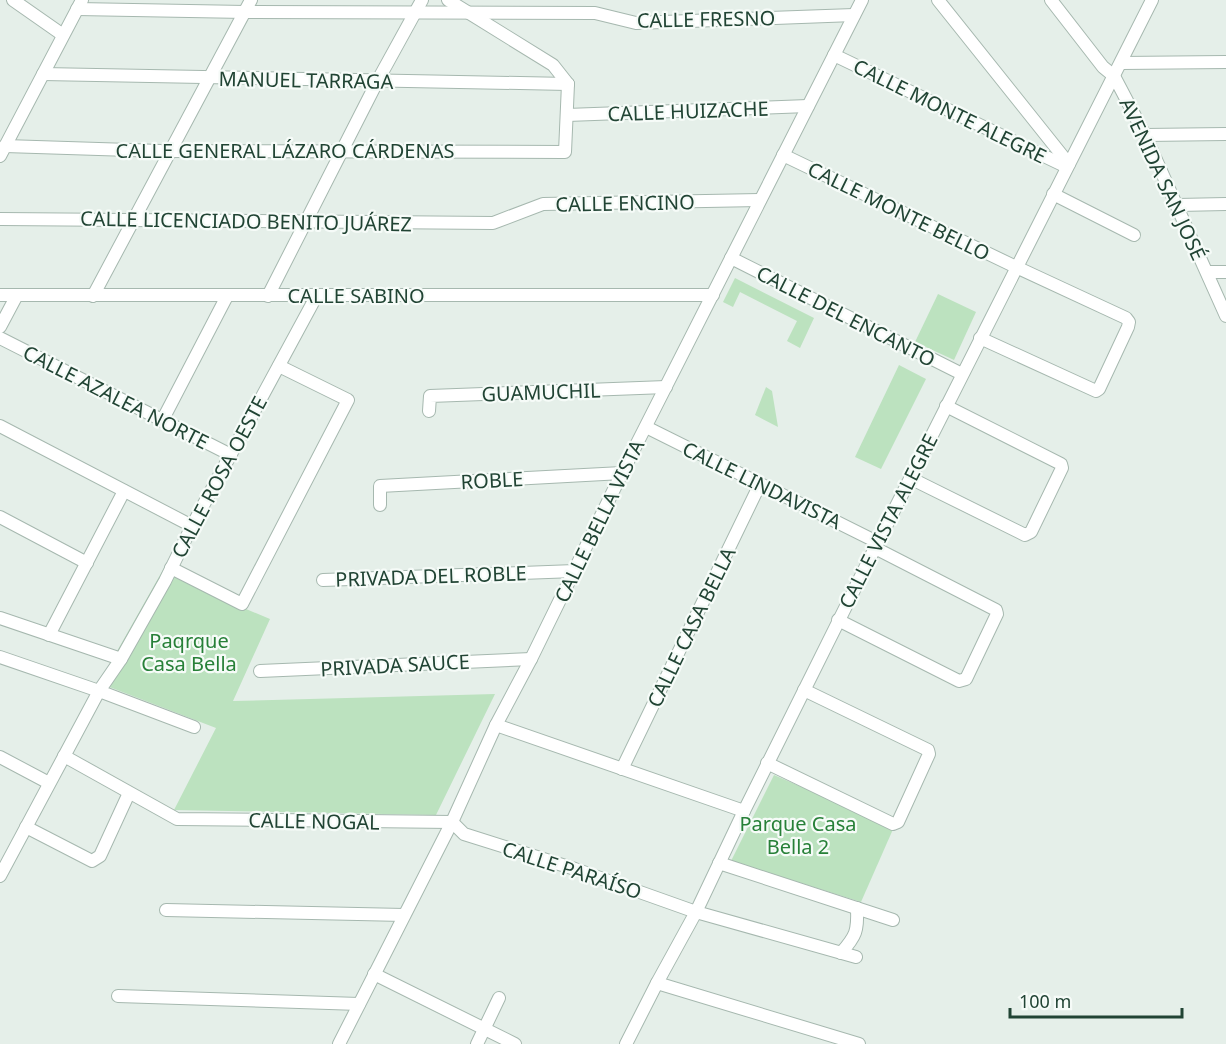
<svg xmlns="http://www.w3.org/2000/svg" width="1226" height="1044" font-family="'Noto Sans',sans-serif">
  <style>
    .green { fill: #bce2bf }
    .lines { fill: none; stroke-linecap: round; stroke-linejoin: round }
    .street-casing { stroke: #a6b8af; stroke-width: 14 }
    .street { stroke: #fff; stroke-width: 12 }
    .labels { text-anchor: middle; dominant-baseline: central; stroke-width: 4.5; stroke-linejoin: round; paint-order: stroke }
    .street-label { font-size: 20px; fill: #214434; stroke: #f6fbf8 }
    .park-label { font-size: 20px; fill: #278038; stroke: #f6fbf8 }
  </style>
  <rect width="100%" height="100%" fill="#e5efe9"/>
  <g class="green">
    <polygon points="735,278 814,318 800,348 787,341 797,321 740,292 733,307 723,302"/>
    <polygon points="938,294 976,312 954,360 915,342"/>
    <polygon points="899,365 926,379 881,469 855,457"/>
    <polygon points="766,387 772,391 778,427 755,415"/>
    <polygon points="164,568 239,606 270,619 233,701 495,694 436,815 174,810 216,728 99,683"/>
    <polygon points="774,775 894,827 861,902 731,861"/>
  </g>
  <g class="lines">
    <defs>
      <g id="street">
        <polyline points="13,0 63,35"/>
        <polyline points="448,0 553,65 568,84"/>
        <polyline points="938,0 1069,164"/>
        <polyline points="1051,0 1103,67 1114,76 1145,135 1226,316"/>
        <polyline points="77,9 245,12 595,13 636,23 854,15"/>
        <polyline points="834,55 1067,167"/>
        <polyline points="1121,63 1226,62"/>
        <polyline points="43,74 568,84"/>
        <polyline points="567,115 808,106"/>
        <polyline points="1145,135 1226,134"/>
        <polyline points="5,146 161,151 565,152 568,84"/>
        <polyline points="783,155 1016,267 1126,318 1129,322 1128,327 1099,389 1096,391 980,338"/>
        <polyline points="0,156 82,0"/>
        <polyline points="1053,194 1134,235"/>
        <polyline points="1178,205 1226,204"/>
        <polyline points="0,219 493,223 543,204 760,200"/>
        <polyline points="731,258 962,374"/>
        <polyline points="1207,272 1226,272"/>
        <polyline points="0,295 713,295"/>
        <polyline points="93,296 251,0"/>
        <polyline points="268,296 378,80 422,0"/>
        <polyline points="0,327 17,295"/>
        <polyline points="0,338 231,455"/>
        <polyline points="429,411 430,396 666,387"/>
        <polyline points="162,421 227,296"/>
        <polyline points="0,426 192,526"/>
        <polyline points="646,427 877,542"/>
        <polyline points="910,478 1025,535 1031,532 1062,468 1061,464 946,406"/>
        <polyline points="380,505 380,486 622,473"/>
        <polyline points="0,517 87,563"/>
        <polyline points="171,568 242,604 348,400 279,366"/>
        <polyline points="323,580 575,571"/>
        <polyline points="0,618 121,659"/>
        <polyline points="838,620 959,681 966,679 997,614 996,610 875,548"/>
        <polyline points="49,635 124,491"/>
        <polyline points="0,657 99,691 194,727"/>
        <polyline points="260,671 531,659"/>
        <polyline points="496,725 744,811"/>
        <polyline points="64,756 177,819 452,822"/>
        <polyline points="0,757 49,783"/>
        <polyline points="767,763 893,824 898,822 929,754 928,750 804,690"/>
        <polyline points="622,769 760,484"/>
        <polyline points="452,822 464,834 575,869 696,912 856,957"/>
        <polyline points="26,827 92,861 100,856 129,793"/>
        <polyline points="719,863 893,920"/>
        <polyline points="0,876 99,691 121,659 165,581 192,526 317,295"/>
        <polyline points="166,910 404,915"/>
        <path d="M841 953C856 936 858 931 857 908"/>
        <polyline points="374,974 515,1044"/>
        <polyline points="657,983 859,1044"/>
        <polyline points="118,996 359,1004"/>
        <polyline points="339,1044 452,822 496,725 531,659 622,473 862,0"/>
        <polyline points="477,1044 499,998"/>
        <polyline points="626,1044 657,983 696,912 744,811 875,548 1152,0"/>
      </g>
    </defs>
    <use href="#street" class="street-casing"/>
    <use href="#street" class="street"/>
  </g>
  <g class="labels">
    <g class="street-label">
      <text transform="translate(706 19) rotate(-1)">CALLE FRESNO</text>
      <text transform="translate(306 80) rotate(1)">MANUEL TARRAGA</text>
      <text transform="translate(688 111) rotate(-2)">CALLE HUIZACHE</text>
      <text transform="translate(950 111) rotate(26)">CALLE MONTE ALEGRE</text>
      <text x="285" y="150">CALLE GENERAL LÁZARO CÁRDENAS</text>
      <text transform="translate(1163 179) rotate(65)">AVENIDA SAN JOSÉ</text>
      <text transform="translate(625 203) rotate(-1)">CALLE ENCINO</text>
      <text transform="translate(899 211) rotate(26)">CALLE MONTE BELLO</text>
      <text transform="translate(246 221) rotate(1)">CALLE LICENCIADO BENITO JUÁREZ</text>
      <text x="356" y="295">CALLE SABINO</text>
      <text transform="translate(846 316) rotate(27)">CALLE DEL ENCANTO</text>
      <text transform="translate(541 392) rotate(-2)">GUAMUCHIL</text>
      <text transform="translate(116 397) rotate(27)">CALLE AZALEA NORTE</text>
      <text transform="translate(219 477) rotate(-62)">CALLE ROSA OESTE</text>
      <text transform="translate(492 480) rotate(-3)">ROBLE</text>
      <text transform="translate(762 485) rotate(26)">CALLE LINDAVISTA</text>
      <text transform="translate(599 521) rotate(-64)">CALLE BELLA VISTA</text>
      <text transform="translate(888 521) rotate(-63)">CALLE VISTA ALEGRE</text>
      <text transform="translate(431 576) rotate(-2)">PRIVADA DEL ROBLE</text>
      <text transform="translate(691 627) rotate(-64)">CALLE CASA BELLA</text>
      <text transform="translate(395 665) rotate(-3)">PRIVADA SAUCE</text>
      <text transform="translate(314 821) rotate(1)">CALLE NOGAL</text>
      <text transform="translate(572 870) rotate(18)">CALLE PARAÍSO</text>
    </g>
    <g class="park-label">
      <text x="189" y="640">Paqrque<tspan x="189" dy="23">Casa Bella</tspan></text>
      <text x="798" y="823">Parque Casa<tspan x="798" dy="23">Bella 2</tspan></text>
    </g>
  </g>
  <path d="M1010 1008v9h172v-9" fill="none" stroke="#214434" stroke-width="3"/>
  <text x="1019" y="1008" font-size="18" fill="#214434" stroke="#f6fbf8" stroke-width="4.5" paint-order="stroke">100 m</text>
</svg>
